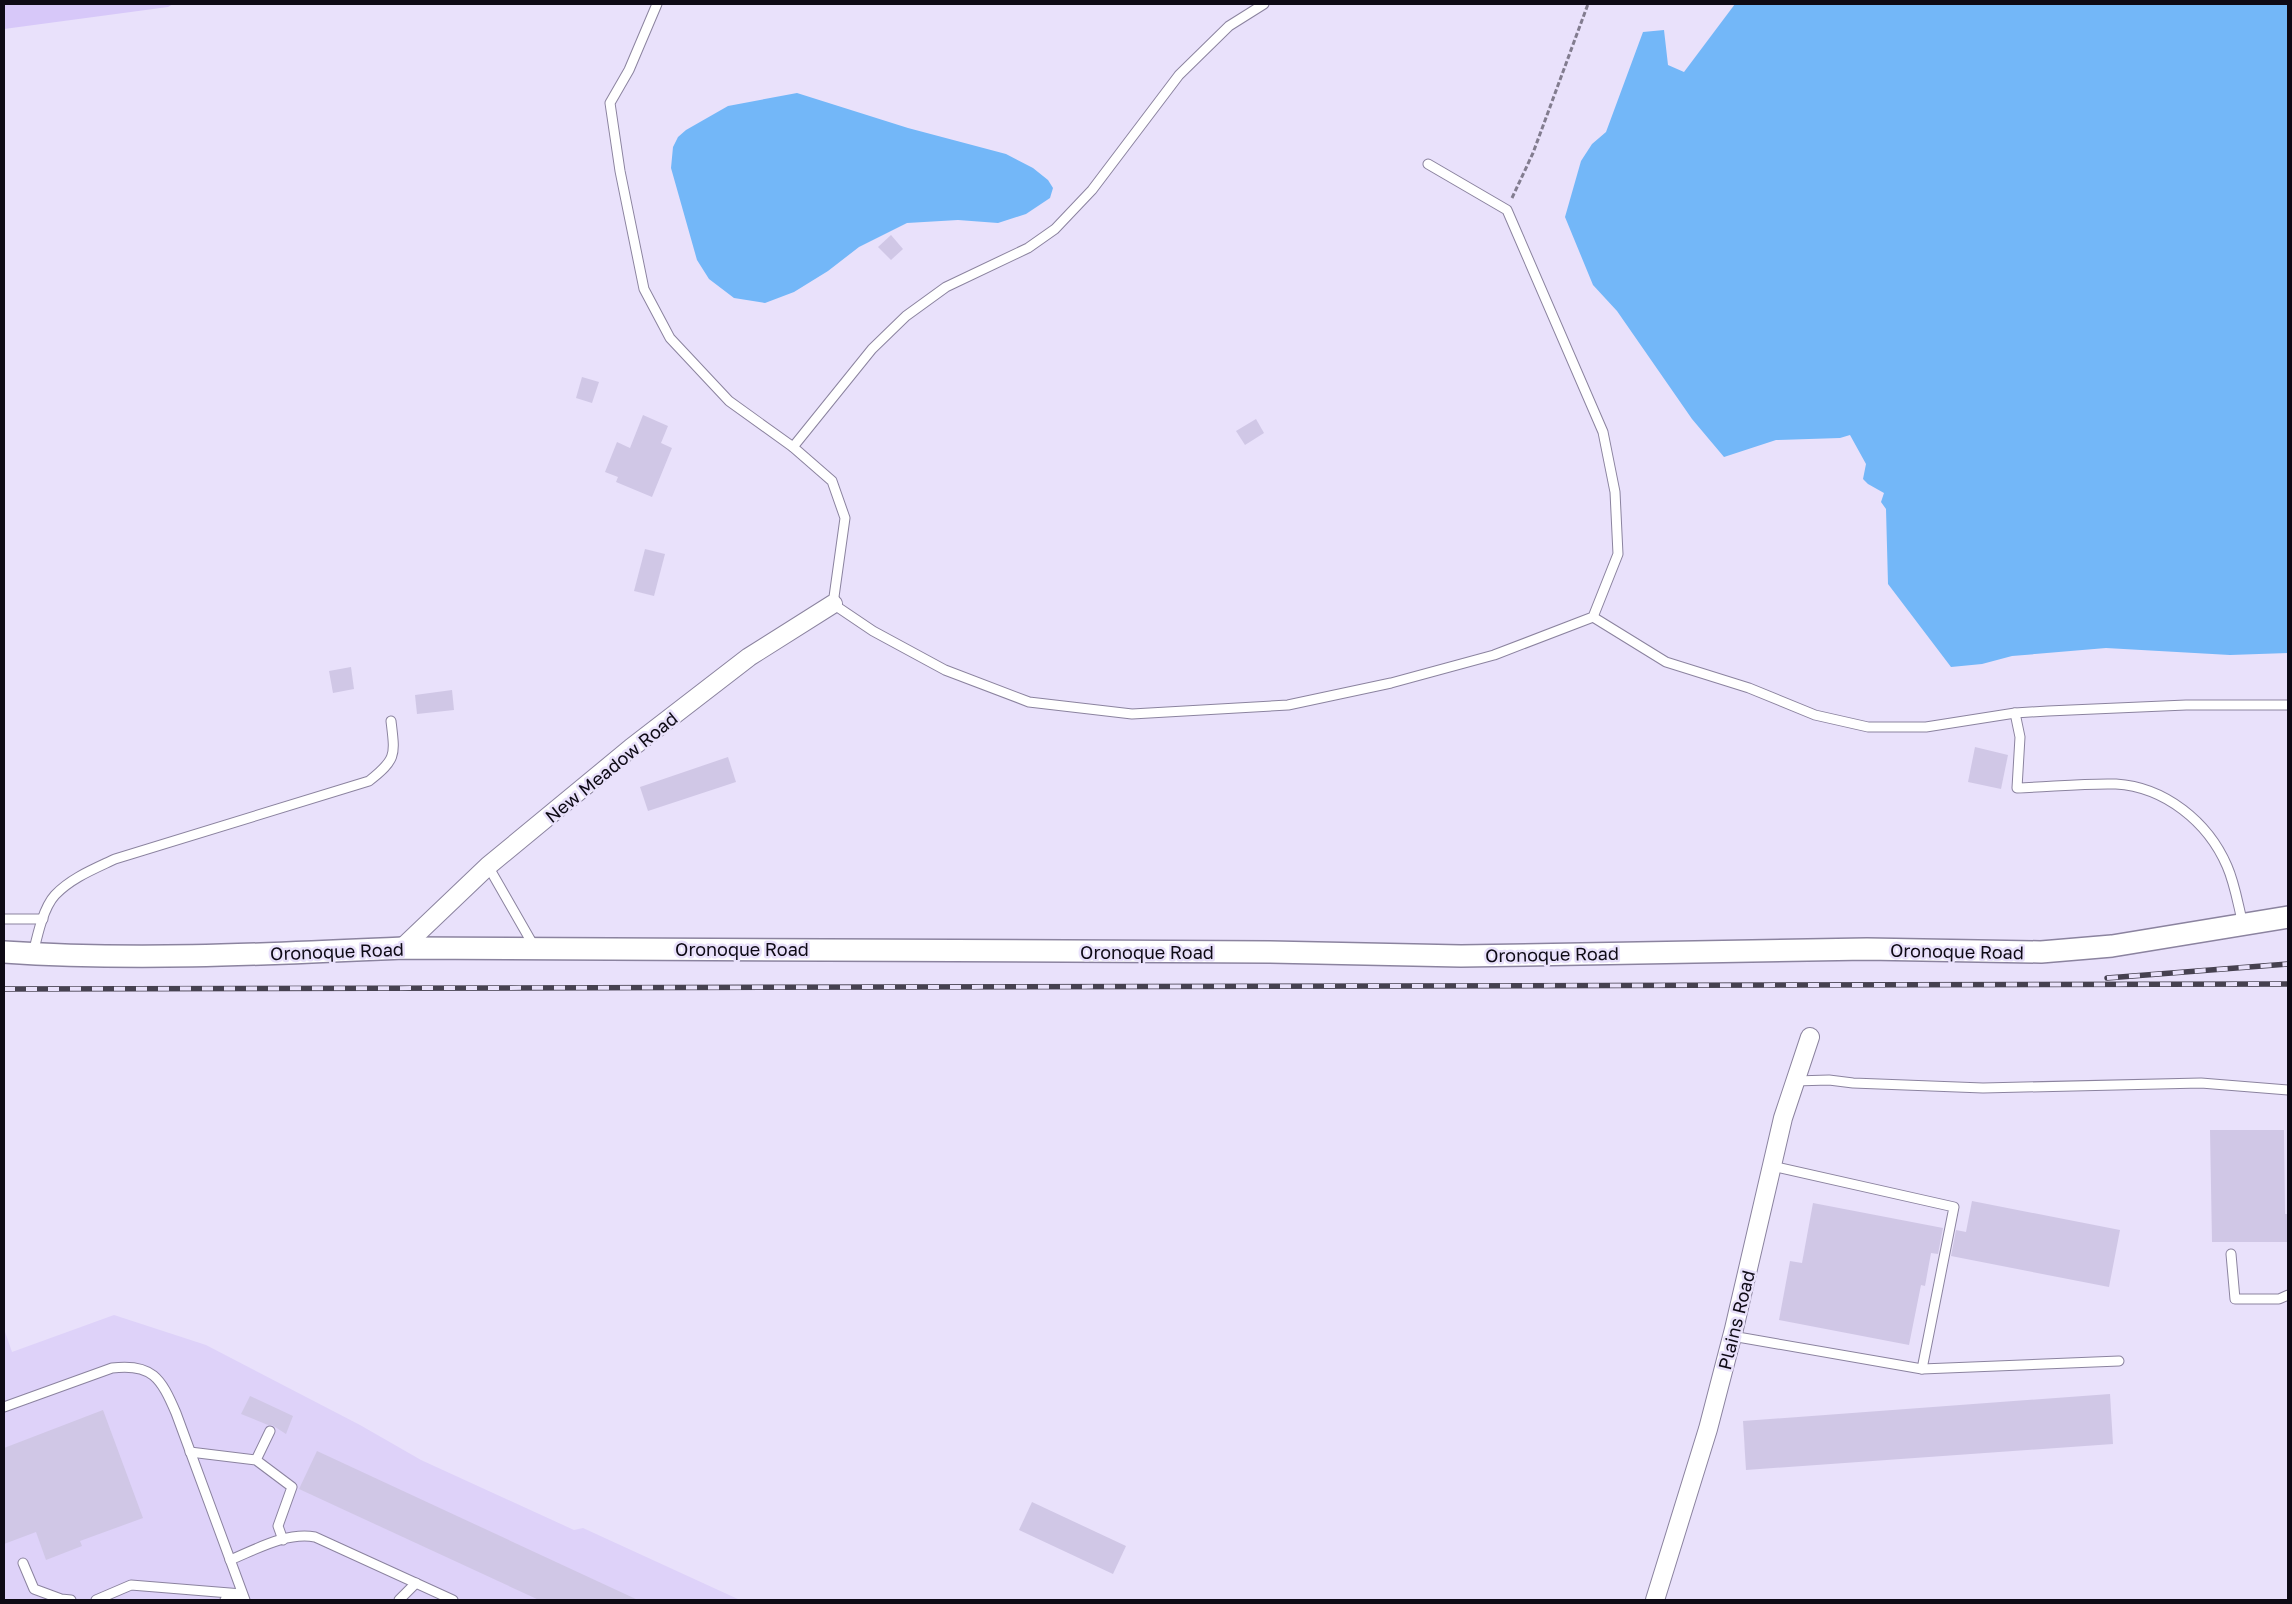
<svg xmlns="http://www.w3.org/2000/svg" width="2292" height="1604" font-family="'Golos Text',sans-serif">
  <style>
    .built { fill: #ded2f9 }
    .green { fill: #d7c8f9 }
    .water { fill: #73b7f8 }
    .building { fill: #d0c7e6 }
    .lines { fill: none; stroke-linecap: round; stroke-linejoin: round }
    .service-casing { stroke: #8b839f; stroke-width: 11 }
    .minor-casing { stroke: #8b839f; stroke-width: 20 }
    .tertiary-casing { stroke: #8b839f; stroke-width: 24 }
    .path { stroke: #827c8f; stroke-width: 3; stroke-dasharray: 5 2.5; stroke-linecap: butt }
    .service { stroke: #fff; stroke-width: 9 }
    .minor { stroke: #fff; stroke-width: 18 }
    .tertiary { stroke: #fff; stroke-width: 21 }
    .rail-casing { stroke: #464150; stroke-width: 5.5 }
    .rail { stroke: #e9e1fb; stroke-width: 4; stroke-dasharray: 11; stroke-linecap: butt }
    .labels { text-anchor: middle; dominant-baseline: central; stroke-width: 5; stroke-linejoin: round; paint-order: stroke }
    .street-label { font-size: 18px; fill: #0e0a15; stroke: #e9e1fb }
  </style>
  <rect width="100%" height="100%" fill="#e9e1fb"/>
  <polygon class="built" points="114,1315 206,1345 360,1425 421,1460 574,1530 583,1528 740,1600 4,1600 4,1329 12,1352"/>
  <polygon class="green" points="4,4 173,4 168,7 4,29"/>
  <g class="water">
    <polygon points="1735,4 2288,4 2288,653 2230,655 2106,648 2012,656 1982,664 1951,667 1888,584 1886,509 1881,502 1884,493 1868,484 1863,479 1866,464 1850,435 1840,438 1776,440 1724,457 1692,419 1617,311 1593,285 1565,217 1581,161 1592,144 1606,132 1643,32 1664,30 1668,65 1684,72"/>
    <polygon points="797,93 908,128 1006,154 1033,168 1048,180 1053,188 1050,198 1026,214 998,223 958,220 907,223 859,247 828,271 794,292 765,303 734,298 709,279 697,260 671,168 673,147 678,137 686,130 728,106"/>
  </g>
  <g class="building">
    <polygon points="891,235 903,249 891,260 878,247"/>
    <polygon points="582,377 599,382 592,403 576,398"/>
    <polygon points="643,415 668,426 661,443 672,448 652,497 616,482 618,477 605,472 617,442 630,448"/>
    <polygon points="1256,419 1264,433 1245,445 1236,431"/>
    <polygon points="645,549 665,554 654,596 634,591"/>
    <polygon points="351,667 354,689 333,693 329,671"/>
    <polygon points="452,690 454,710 417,714 415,695"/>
    <polygon points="1975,747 2008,755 2001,789 1968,782"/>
    <polygon points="728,757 736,782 648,811 640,787"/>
    <polygon points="2210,1130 2284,1130 2285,1214 2288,1214 2288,1242 2212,1242"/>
    <polygon points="1972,1201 2120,1230 2109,1287 1951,1256 1956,1230 1966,1232"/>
    <polygon points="1813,1203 1943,1228 1938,1254 1931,1253 1925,1286 1921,1285 1909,1345 1779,1320 1790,1261 1802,1263"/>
    <polygon points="2110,1394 2113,1444 1746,1470 1743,1421"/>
    <polygon points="250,1396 293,1416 286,1434 272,1425 268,1425 241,1414"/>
    <polygon points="103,1410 143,1518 80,1541 82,1546 46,1560 36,1532 4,1544 4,1448"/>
    <polygon points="317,1451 638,1600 539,1600 299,1489"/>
    <polygon points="1032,1502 1126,1546 1113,1574 1019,1530"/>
  </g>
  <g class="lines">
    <defs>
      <g id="service">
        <polyline points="657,4 629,70 610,103 620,171 644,289 670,338 729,401 793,447 832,481 845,518 833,604 873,631 945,670 1029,702 1132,714 1288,705 1391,683 1494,655 1593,617 1618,554 1615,492 1603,432 1507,210 1428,164"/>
        <polyline points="793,447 872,349 906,316 946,287 1028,248 1055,229 1092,190 1179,75 1229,26 1264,4"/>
        <polyline points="1593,617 1666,662 1749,688 1815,715 1868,727 1926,727 2015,713 2048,711 2186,705 2288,705"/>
        <path d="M2015 713 2020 737 2017 788C2050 787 2084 783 2116 784 2165 787 2208 822 2227 866 2235 884 2238 905 2243 924"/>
        <polyline points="488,866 535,948"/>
        <polyline points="4,919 43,919"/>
        <path d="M33 954C37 937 43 908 55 895 71 878 94 869 115 859L369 781C397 759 395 755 391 721"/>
        <polyline points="1795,1081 1829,1080 1853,1083 1983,1088 2201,1083 2288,1090"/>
        <polyline points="1772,1166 1954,1207 1922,1369"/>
        <polyline points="2231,1254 2235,1299 2279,1299 2288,1295"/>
        <polyline points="1732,1336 1922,1369 2119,1361"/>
        <path d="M4 1407 112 1368C152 1363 161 1378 176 1413L245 1600"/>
        <polyline points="190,1452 256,1460 292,1487 278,1526 283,1540"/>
        <polyline points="256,1460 270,1431"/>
        <path d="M230 1560C257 1549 286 1532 315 1537L453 1600"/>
        <polyline points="23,1563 34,1589 61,1599 71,1600"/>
        <polyline points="96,1600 131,1585 242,1594"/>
        <polyline points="225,1600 240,1595"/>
        <polyline points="399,1600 416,1583"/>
      </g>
      <g id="minor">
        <polyline points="402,948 488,866 631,748 749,657 833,604"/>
        <polyline points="1655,1600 1708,1429 1734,1329 1783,1118 1810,1037"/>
      </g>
      <path id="tertiary" d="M4 952C136 961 270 954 402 948L1270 952 1461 956 1867 949 2041 952 2112 946 2288 917"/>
    </defs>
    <use href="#service" class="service-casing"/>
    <use href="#minor" class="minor-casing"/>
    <use href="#tertiary" class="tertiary-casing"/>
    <polyline class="path" points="1512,198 1533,153 1588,4"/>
    <use href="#service" class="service"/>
    <use href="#minor" class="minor"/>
    <use href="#tertiary" class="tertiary"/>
    <defs>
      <g id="rail">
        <polyline points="2107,978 2288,964"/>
        <polyline points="4,989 2288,984"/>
      </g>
    </defs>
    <use href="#rail" class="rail-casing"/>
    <use href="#rail" class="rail"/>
  </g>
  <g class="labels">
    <g class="street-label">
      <text transform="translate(611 767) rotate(-39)">New Meadow Road</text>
      <text x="742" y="949">Oronoque Road</text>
      <text transform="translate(337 951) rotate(-2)">Oronoque Road</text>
      <text transform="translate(1957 951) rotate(1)">Oronoque Road</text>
      <text x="1147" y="952">Oronoque Road</text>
      <text transform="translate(1552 954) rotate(-1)">Oronoque Road</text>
      <text transform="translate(1736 1320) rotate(-76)">Plains Road</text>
    </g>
  </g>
  <rect width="2292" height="1604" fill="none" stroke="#0e0a15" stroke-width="10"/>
</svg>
